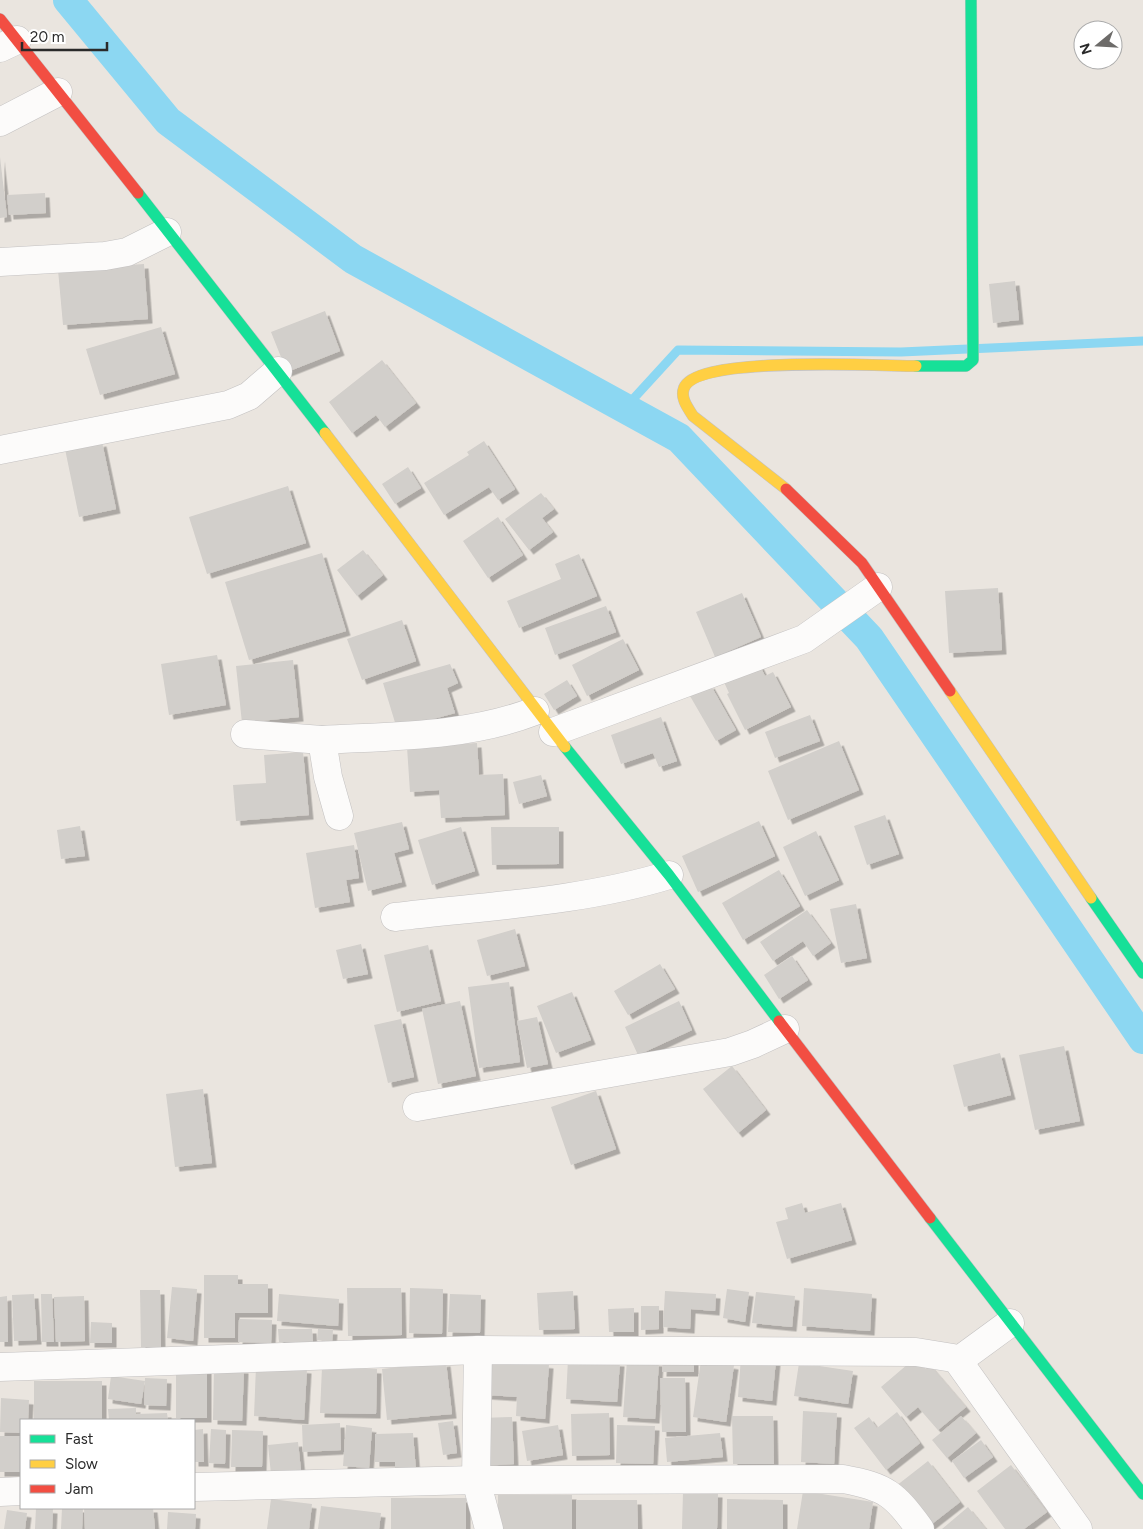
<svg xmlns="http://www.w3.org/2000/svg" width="1143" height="1529" font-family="Figtree,sans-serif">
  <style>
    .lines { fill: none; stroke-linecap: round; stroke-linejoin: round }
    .stream { stroke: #8cd7f2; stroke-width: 9 }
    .canal { stroke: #8cd7f2; stroke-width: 30 }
    .building { fill: #d2cfcb; filter: url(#shadow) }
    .street-casing { stroke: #c3c1c1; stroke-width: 29 }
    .fast-casing { stroke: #c3c1c1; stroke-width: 12 }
    .slow-casing { stroke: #c3c1c1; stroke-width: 12 }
    .jam-casing { stroke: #c3c1c1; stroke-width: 12 }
    .street { stroke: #fcfbfa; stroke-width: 28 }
    .fast { stroke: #16e098; stroke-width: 11 }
    .slow { stroke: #ffcf43; stroke-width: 11 }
    .jam { stroke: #f24e42; stroke-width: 11 }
  </style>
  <defs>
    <filter id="shadow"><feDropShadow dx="4.5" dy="4.5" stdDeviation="0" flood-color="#0004"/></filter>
  </defs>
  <rect width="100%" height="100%" fill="#eae5df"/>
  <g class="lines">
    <polyline class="stream" points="624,409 678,350 901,352 1143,341"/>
    <polyline class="canal" points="68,0 168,121 353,259 679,438 869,638 1143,1039"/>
  </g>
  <g class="building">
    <polygon points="0,157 7,217 0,218"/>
    <polygon points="45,193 46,213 9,215 7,195"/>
    <polygon points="144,264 148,319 63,325 58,270"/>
    <polygon points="1015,281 1019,320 993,323 989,284"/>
    <polygon points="325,311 340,351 287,372 271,332"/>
    <polygon points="161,327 175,374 100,395 86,349"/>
    <polygon points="382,360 416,403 385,427 376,415 352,433 329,402"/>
    <polygon points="484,441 515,489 498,500 489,487 444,515 424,483 469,455 467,452"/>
    <polygon points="102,442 116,509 79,517 65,449"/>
    <polygon points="408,467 421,488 395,504 382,484"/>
    <polygon points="288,486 306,543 207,574 189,517"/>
    <polygon points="541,493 554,509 542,518 553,532 529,550 505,519"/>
    <polygon points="498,517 523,555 488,578 463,541"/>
    <polygon points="363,550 383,575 357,596 337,570"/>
    <polygon points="322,553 346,631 249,660 225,582"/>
    <polygon points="579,554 597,596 519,628 507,601 561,579 555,564"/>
    <polygon points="998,588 1002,650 949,653 945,591"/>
    <polygon points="742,593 761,637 715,657 696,612"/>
    <polygon points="606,606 616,632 555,655 545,628"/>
    <polygon points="402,620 416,661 362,680 347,639"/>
    <polygon points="623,639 639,670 587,696 572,665"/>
    <polygon points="217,655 226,705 169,715 161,664"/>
    <polygon points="293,660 299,717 242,723 236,666"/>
    <polygon points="758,662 765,676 773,672 791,707 745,730 727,694 729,693 723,680"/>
    <polygon points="450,664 458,683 447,688 455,713 397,729 383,683"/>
    <polygon points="567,680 577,696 554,710 544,694"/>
    <polygon points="710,684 736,730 716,741 690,696"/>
    <polygon points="810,715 820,741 775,758 765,732"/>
    <polygon points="661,717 677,761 659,767 653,753 621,764 611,735"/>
    <polygon points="839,741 859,790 788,820 768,771"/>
    <polygon points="477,743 479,775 503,774 505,815 441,818 439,790 410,792 407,747"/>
    <polygon points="303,752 309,815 236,821 233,785 266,783 264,755"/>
    <polygon points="541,775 547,796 519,804 513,782"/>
    <polygon points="885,815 899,854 867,865 854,826"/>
    <polygon points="759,821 775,856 698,892 682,856"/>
    <polygon points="402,822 409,849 394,853 402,882 368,891 354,833"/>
    <polygon points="80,826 85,856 61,859 57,830"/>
    <polygon points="461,827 475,871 432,885 418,840"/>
    <polygon points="491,827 559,827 559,864 492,865"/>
    <polygon points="816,831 839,880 805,896 783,847"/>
    <polygon points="354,845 359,878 346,880 350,902 315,908 306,853"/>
    <polygon points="779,870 800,906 743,940 722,903"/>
    <polygon points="856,904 867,958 841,963 830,909"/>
    <polygon points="807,910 831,943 813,956 803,941 773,961 760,942"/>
    <polygon points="515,929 525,966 487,976 477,940"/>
    <polygon points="361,944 368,974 343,979 336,950"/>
    <polygon points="428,945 441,1001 397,1012 384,955"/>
    <polygon points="792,956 808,980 779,999 764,975"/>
    <polygon points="660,964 675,989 628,1015 614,991"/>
    <polygon points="509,982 520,1062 479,1068 468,987"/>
    <polygon points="572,992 591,1040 556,1053 537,1006"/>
    <polygon points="460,1001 476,1076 438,1084 422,1009"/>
    <polygon points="679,1001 692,1030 638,1055 625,1027"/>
    <polygon points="537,1017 548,1064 527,1068 517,1021"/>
    <polygon points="401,1019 414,1077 388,1083 374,1025"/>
    <polygon points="1064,1046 1080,1121 1035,1130 1019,1055"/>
    <polygon points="1000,1053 1011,1095 964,1107 953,1065"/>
    <polygon points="732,1066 766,1110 738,1133 703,1089"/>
    <polygon points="203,1089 212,1163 175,1167 166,1094"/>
    <polygon points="596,1091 616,1149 571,1165 551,1107"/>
    <polygon points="802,1203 805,1213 841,1203 852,1240 787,1259 776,1222 788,1219 785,1208"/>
    <polygon points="204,1275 238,1275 238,1284 268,1284 268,1313 235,1313 235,1338 204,1338"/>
    <polygon points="172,1287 197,1289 193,1341 167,1338"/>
    <polygon points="347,1288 401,1288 402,1335 348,1336"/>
    <polygon points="410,1288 443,1289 442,1334 409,1333"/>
    <polygon points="804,1288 872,1294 870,1331 802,1326"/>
    <polygon points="727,1289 749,1292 745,1322 723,1318"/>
    <polygon points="140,1290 160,1290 161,1347 141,1347"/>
    <polygon points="573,1291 575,1329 539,1330 537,1293"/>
    <polygon points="665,1291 716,1294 715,1311 691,1309 690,1329 663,1327"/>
    <polygon points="756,1292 795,1296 792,1327 752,1323"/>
    <polygon points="34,1294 37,1340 14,1341 12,1295"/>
    <polygon points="41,1294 52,1294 54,1342 42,1342"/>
    <polygon points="279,1294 339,1299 338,1326 277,1321"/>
    <polygon points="450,1294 481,1295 480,1333 448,1332"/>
    <polygon points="7,1296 8,1342 0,1342 0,1297"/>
    <polygon points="84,1296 85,1341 56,1342 54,1297"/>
    <polygon points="641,1306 659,1306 659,1329 641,1330"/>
    <polygon points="634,1308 634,1332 609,1332 608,1309"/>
    <polygon points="239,1319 272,1320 271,1343 238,1342"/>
    <polygon points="91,1322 112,1323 112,1343 90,1343"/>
    <polygon points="278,1329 312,1329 313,1342 279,1342"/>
    <polygon points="318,1329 333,1330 332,1342 317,1340"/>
    <polygon points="663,1354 694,1354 694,1372 662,1372"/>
    <polygon points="741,1357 776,1360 772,1401 738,1397"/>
    <polygon points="915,1358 925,1369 930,1365 966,1407 938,1430 918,1407 906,1417 881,1387"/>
    <polygon points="490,1359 549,1364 545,1419 516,1416 517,1397 487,1395"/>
    <polygon points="568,1359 620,1362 617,1402 566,1399"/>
    <polygon points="627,1360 659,1362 655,1419 623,1417"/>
    <polygon points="701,1360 734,1365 726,1422 693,1417"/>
    <polygon points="446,1362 452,1414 387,1420 382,1369"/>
    <polygon points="799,1363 853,1371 848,1404 794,1396"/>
    <rect x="176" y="1365" width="31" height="53"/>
    <polygon points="256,1366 307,1369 304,1420 254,1416"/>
    <polygon points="322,1367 377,1369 376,1414 320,1413"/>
    <polygon points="214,1368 244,1369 242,1421 213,1420"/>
    <polygon points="111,1376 145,1381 141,1404 108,1399"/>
    <polygon points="145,1378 167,1379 166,1406 144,1405"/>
    <polygon points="660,1378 685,1378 686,1432 662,1432"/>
    <rect x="34" y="1381" width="68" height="39"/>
    <polygon points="1,1398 29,1400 28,1420 21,1420 21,1433 0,1432"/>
    <polygon points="136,1408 136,1414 167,1413 168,1420 109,1420 108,1409"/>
    <polygon points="803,1411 837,1413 834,1464 801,1462"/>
    <polygon points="897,1412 920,1443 886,1470 854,1428 869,1417 877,1428"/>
    <polygon points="609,1413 610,1455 572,1456 571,1414"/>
    <polygon points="732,1416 773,1416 774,1464 733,1464"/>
    <polygon points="961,1416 976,1433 947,1458 932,1440"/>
    <polygon points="512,1417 514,1464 483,1466 480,1418"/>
    <polygon points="453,1421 457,1453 443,1455 438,1423"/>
    <polygon points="340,1423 341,1450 303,1452 302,1425"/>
    <polygon points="346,1425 372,1428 369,1468 343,1466"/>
    <polygon points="558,1425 563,1455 527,1461 522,1431"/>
    <polygon points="617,1425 655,1426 653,1464 616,1463"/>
    <polygon points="203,1429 204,1462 194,1462 194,1430"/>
    <polygon points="211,1429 226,1430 225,1464 209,1463"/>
    <polygon points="232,1430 263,1431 262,1467 231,1467"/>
    <polygon points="413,1433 416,1471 395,1472 395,1462 375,1462 375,1434"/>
    <polygon points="720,1433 723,1457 667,1462 665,1438"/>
    <rect x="0" y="1436" width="21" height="36"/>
    <polygon points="981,1440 993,1457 964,1478 952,1461"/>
    <polygon points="298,1442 301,1471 271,1474 268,1445"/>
    <polygon points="928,1461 960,1502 928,1527 896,1486"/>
    <polygon points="1011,1465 1047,1512 1024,1529 1005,1529 977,1491"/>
    <polygon points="803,1491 873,1502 869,1529 797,1529"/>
    <polygon points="683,1492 718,1493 717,1529 682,1529"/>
    <rect x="498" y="1495" width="74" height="34"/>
    <rect x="391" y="1498" width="75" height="31"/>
    <polygon points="271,1499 312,1504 309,1529 267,1529"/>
    <polygon points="727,1499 783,1500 783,1529 727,1529"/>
    <polygon points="576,1500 637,1500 638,1529 576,1529"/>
    <polygon points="321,1506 381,1513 379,1529 318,1529"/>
    <polygon points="968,1507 986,1529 942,1529"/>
    <polygon points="36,1508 53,1509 52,1529 35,1529"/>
    <polygon points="62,1508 83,1508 82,1529 61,1529"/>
    <polygon points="84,1508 153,1508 155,1529 85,1529"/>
    <polygon points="7,1510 27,1513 25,1529 4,1529"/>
    <polygon points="168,1512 196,1514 195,1529 167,1529"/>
  </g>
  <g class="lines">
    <defs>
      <g id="street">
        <polyline points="0,48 17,40"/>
        <polyline points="0,122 58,92"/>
        <polyline points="0,262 105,256 127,252 167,232"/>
        <polyline points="0,450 228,405 249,396 278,371"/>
        <polyline points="553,732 804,639 878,587"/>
        <polyline points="245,734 322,740"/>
        <path d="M339 816 328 777 322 740C393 736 468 737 535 711"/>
        <path d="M395 917C486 906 581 902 669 875"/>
        <polyline points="417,1107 730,1052 753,1044 785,1029"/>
        <polyline points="478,1350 476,1480 489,1529"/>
        <polyline points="958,1361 1010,1323"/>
        <polyline points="0,1367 478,1350 916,1352 953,1358 958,1361 1078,1529"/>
        <path d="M194 1487 476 1480 843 1479C887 1487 894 1494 920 1529"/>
        <polyline points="0,1492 21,1491"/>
      </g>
      <g id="fast">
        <polyline points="138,193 325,433"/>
        <polyline points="916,366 966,366 973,360 971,0"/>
        <polyline points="565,747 669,875 779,1021"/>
        <polyline points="1091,898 1143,973"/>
        <polyline points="930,1218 1143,1494"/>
      </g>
      <g id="slow">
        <polyline points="325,433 565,747"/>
        <path d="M786 489 693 416C688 408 680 398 684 388 696 355 880 366 916 366"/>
        <polyline points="950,691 1091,898"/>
      </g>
      <g id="jam">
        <polyline points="0,19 138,193"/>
        <polyline points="786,489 862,563 950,691"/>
        <polyline points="779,1021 930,1218"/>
      </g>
    </defs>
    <use href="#street" class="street-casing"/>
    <use href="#fast" class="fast-casing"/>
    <use href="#slow" class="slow-casing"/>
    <use href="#jam" class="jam-casing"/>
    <use href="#street" class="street"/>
    <use href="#fast" class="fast"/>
    <use href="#slow" class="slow"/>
    <use href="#jam" class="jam"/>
  </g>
  <rect x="20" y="1419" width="175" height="90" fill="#ffffff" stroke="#aaaaaa"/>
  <rect x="30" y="1435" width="25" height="8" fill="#16e098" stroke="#aaaaaa"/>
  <text x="65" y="1444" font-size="15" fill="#2a2a2a">Fast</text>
  <rect x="30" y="1460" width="25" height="8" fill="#ffcf43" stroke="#aaaaaa"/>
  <text x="65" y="1469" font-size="15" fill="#2a2a2a">Slow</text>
  <rect x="30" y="1485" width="25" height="8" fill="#f24e42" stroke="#aaaaaa"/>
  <text x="65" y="1494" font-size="15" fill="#2a2a2a">Jam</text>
  <g transform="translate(1098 45) rotate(252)"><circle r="24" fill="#ffffff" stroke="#aaaaaa"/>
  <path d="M0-4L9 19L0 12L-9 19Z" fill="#6d6b69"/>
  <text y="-8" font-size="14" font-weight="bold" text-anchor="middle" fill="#2a2a2a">N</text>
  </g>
  <path d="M22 42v8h85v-8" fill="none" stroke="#2a2a2a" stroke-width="2.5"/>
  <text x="30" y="42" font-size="15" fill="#2a2a2a" stroke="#ffffff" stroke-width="4" paint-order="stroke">20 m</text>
</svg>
